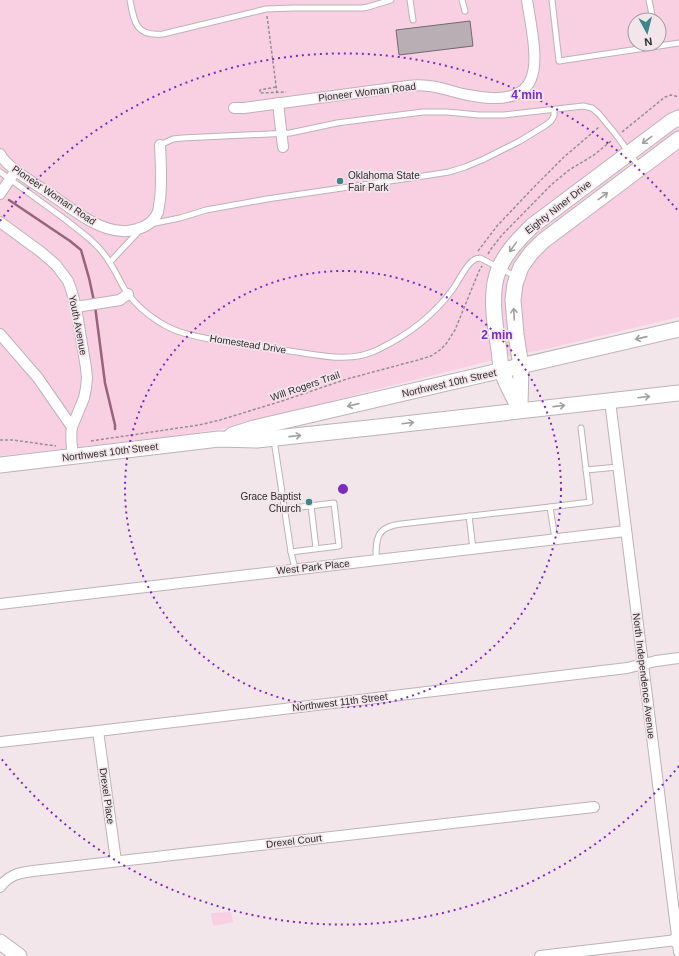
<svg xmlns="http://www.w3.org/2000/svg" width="679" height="956" font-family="Arial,sans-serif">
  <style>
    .green { fill: #f9cfe2; fill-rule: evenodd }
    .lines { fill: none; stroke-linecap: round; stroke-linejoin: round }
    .stream { stroke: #97637d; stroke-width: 2.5 }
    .building { fill: #b9aeb3; stroke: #73696d }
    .lane-casing { stroke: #bdb2b7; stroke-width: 7 }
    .street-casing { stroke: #bdb2b7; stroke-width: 12 }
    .secondary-casing { stroke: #bdb2b7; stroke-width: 17 }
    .path { stroke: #968e91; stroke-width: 1.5; stroke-dasharray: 3 2; stroke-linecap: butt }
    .lane { stroke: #fff; stroke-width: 5 }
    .street { stroke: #fff; stroke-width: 10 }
    .secondary { stroke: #fff; stroke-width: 15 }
    .oneway { stroke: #a2a0a0 }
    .ring { fill: none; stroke: #7b2cbf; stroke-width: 2; stroke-dasharray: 2 4 }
    .poi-dot { fill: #3e8689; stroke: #f2e6eb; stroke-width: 1.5 }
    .labels { text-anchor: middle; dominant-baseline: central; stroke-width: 3.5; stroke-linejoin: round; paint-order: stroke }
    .street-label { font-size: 10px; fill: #302c2d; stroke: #f2e6eb }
    .poi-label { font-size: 10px; fill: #302c2d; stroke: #f2e6eb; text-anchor: start }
    .centre { fill: #7b2cbf; stroke: #f2e6eb; stroke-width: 2 }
    .ring-label { font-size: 12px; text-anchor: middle; font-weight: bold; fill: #7b2cbf; stroke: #f2e6eb; stroke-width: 3.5; stroke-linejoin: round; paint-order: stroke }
  </style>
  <rect width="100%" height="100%" fill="#f2e6eb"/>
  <g class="green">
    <path d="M0 0H679V317L547 349 510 356 362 393 260 421 238 426 190 434 0 456ZM635 20H659V44H635Z"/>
    <polygon points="231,912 233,922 213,926 211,913"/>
  </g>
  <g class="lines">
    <g class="stream">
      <polyline points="9,200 70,241 81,250 89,278 94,301"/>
      <polyline points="95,306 105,383 115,425 115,429"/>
    </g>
  </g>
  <polygon class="building" points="470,21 473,46 399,55 396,30"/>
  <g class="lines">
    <defs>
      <g id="lane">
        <path d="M130 0C134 22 136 37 163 34L258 11 266 9 293 8H362L368 7 391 0"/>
        <polyline points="410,0 413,20"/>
        <polyline points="462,0 465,11"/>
        <polyline points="552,0 559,61 679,43"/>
        <polyline points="649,0 653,20"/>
        <polyline points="160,145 173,139 182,138 290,133 337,123 383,117 423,112 447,112 479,115 504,115 583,106 592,108 599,114 617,136 640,168"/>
        <path d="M0 172C22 188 44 204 66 220 77 229 89 237 98 247 110 259 116 274 124 288 134 304 150 317 166 326 181 334 199 337 215 340 240 344 265 348 290 351 319 355 351 364 379 349 408 335 434 315 453 289 458 282 467 263 474 260 476 258 477 259 480 258L517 277"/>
        <polyline points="150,224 180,218 206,210 267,199 417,177 449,172 465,167 482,160 520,141 546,125 551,121 554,116 554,110"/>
        <polyline points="110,262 140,230"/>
        <polyline points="274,440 291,552 295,569"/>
        <polyline points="586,470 618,467"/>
        <polyline points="311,506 316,548"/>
        <polyline points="550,507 590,502 581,428"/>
        <polyline points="285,509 334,503 339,546 291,552"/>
        <polyline points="469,516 473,549"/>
        <path d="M376 560C376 538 376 527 401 524L550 507 555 539"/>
      </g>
      <g id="street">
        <polyline points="278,103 283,147"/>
        <path d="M234 108H244L408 86C415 85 422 85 429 86 442 87 455 93 468 95 552 112 536 57 527 0"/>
        <path d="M0 154C7 168 36 184 50 194 71 208 96 230 122 231 128 232 133 230 137 229 146 227 154 221 158 212 159 208 159 204 160 200 162 181 161 163 160 145"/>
        <polyline points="0,194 16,170"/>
        <path d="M0 222 41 252 56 265 68 281 71 289 76 307 86 368 87 378 86 388 84 398 72 427C70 437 72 447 73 457"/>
        <polyline points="76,307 120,300 128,294"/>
        <polyline points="0,334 38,378 56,404 72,427"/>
        <polyline points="610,401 679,952"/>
        <polyline points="0,604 626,531"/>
        <polyline points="98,731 116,861"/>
        <polyline points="0,742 98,731 627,668 656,661 679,658"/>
        <path d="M0 887C9 875 18 873 33 871L594 807"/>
        <polyline points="540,956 677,940"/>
      </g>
      <g id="secondary">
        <polyline points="520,405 521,367 516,334 513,300 515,284 521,267 531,253 543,241 679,139"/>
        <path d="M520 410C514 397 506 385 502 371 500 365 500 357 499 350 495 326 489 292 499 269 506 252 519 239 532 226L672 121 679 118"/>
        <polyline points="232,435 254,428 679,329"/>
        <polyline points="0,465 219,439 257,440 369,428 679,393"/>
        <polyline points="677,940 679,939"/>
        <polyline points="0,942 19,956"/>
      </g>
    </defs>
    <use href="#lane" class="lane-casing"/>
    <use href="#street" class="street-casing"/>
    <use href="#secondary" class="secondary-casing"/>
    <g class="path">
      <polyline points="267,16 277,93"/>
      <polyline points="276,87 260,90 260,93 286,92"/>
      <polyline points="622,132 665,97 671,95 679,97"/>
      <polyline points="478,251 497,226 534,187 564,157 599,127"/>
      <polyline points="488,254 491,249 502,235 551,185 569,170 594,155 611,141"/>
      <polyline points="0,440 13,440 56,446"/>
      <polyline points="91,441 199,425 220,420 282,401 347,379 418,360 431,356 440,350 446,344 455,330 479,271 482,266"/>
    </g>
    <use href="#lane" class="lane"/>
    <use href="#street" class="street"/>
    <use href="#secondary" class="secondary"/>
  </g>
  <defs><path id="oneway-shaft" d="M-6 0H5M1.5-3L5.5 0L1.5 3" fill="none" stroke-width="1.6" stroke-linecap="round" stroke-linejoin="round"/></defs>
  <g class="oneway">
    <use href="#oneway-shaft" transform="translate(647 140) rotate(143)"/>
    <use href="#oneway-shaft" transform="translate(603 196) rotate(-37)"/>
    <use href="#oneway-shaft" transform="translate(513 247) rotate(126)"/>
    <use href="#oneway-shaft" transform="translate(514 314) rotate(-93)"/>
    <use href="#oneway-shaft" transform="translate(641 338) rotate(167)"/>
    <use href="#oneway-shaft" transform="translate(644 397) rotate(-7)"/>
    <use href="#oneway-shaft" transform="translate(353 405) rotate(167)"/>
    <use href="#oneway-shaft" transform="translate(559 406) rotate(-6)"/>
    <use href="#oneway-shaft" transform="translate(408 423) rotate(-7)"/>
    <use href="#oneway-shaft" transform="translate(295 436) rotate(-6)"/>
  </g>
  <g class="ring">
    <circle cx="343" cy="489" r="218"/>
    <path d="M679 766A435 435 0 0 1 0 757M0 221A435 435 0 0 1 679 212"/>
  </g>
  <g class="poi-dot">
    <circle cx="340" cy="181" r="4"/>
    <circle cx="309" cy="502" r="4"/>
  </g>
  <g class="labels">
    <g class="street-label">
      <text transform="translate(367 92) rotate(-7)">Pioneer Woman Road</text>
      <text transform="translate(54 195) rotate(34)">Pioneer Woman Road</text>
      <text transform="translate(558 207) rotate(-38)">Eighty Niner Drive</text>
      <text transform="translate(78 325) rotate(79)">Youth Avenue</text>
      <text transform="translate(248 344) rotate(9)">Homestead Drive</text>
      <text transform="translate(449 383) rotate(-13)">Northwest 10th Street</text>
      <text transform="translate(305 386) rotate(-19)">Will Rogers Trail</text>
      <text transform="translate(110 452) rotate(-7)">Northwest 10th Street</text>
      <text transform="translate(313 567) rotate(-6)">West Park Place</text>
      <text transform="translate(644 676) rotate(83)">North Independence Avenue</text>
      <text transform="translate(340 702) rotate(-7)">Northwest 11th Street</text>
      <text transform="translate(107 796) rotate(82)">Drexel Place</text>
      <text transform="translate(294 841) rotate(-7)">Drexel Court</text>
    </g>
    <g class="poi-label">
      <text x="348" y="175">Oklahoma State<tspan x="348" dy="12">Fair Park</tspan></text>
      <text x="301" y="496" text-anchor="end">Grace Baptist<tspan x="301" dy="12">Church</tspan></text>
    </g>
  </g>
  <circle cx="343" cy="489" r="6" class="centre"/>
  <g class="ring-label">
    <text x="527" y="99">4 min</text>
    <text x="497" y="339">2 min</text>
  </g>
  <g transform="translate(647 32) rotate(173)"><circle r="19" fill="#f2e6eb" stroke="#a49c9f"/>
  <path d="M0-3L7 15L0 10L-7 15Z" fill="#3e8689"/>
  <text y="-6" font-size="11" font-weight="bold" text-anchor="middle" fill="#302c2d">N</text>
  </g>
</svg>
